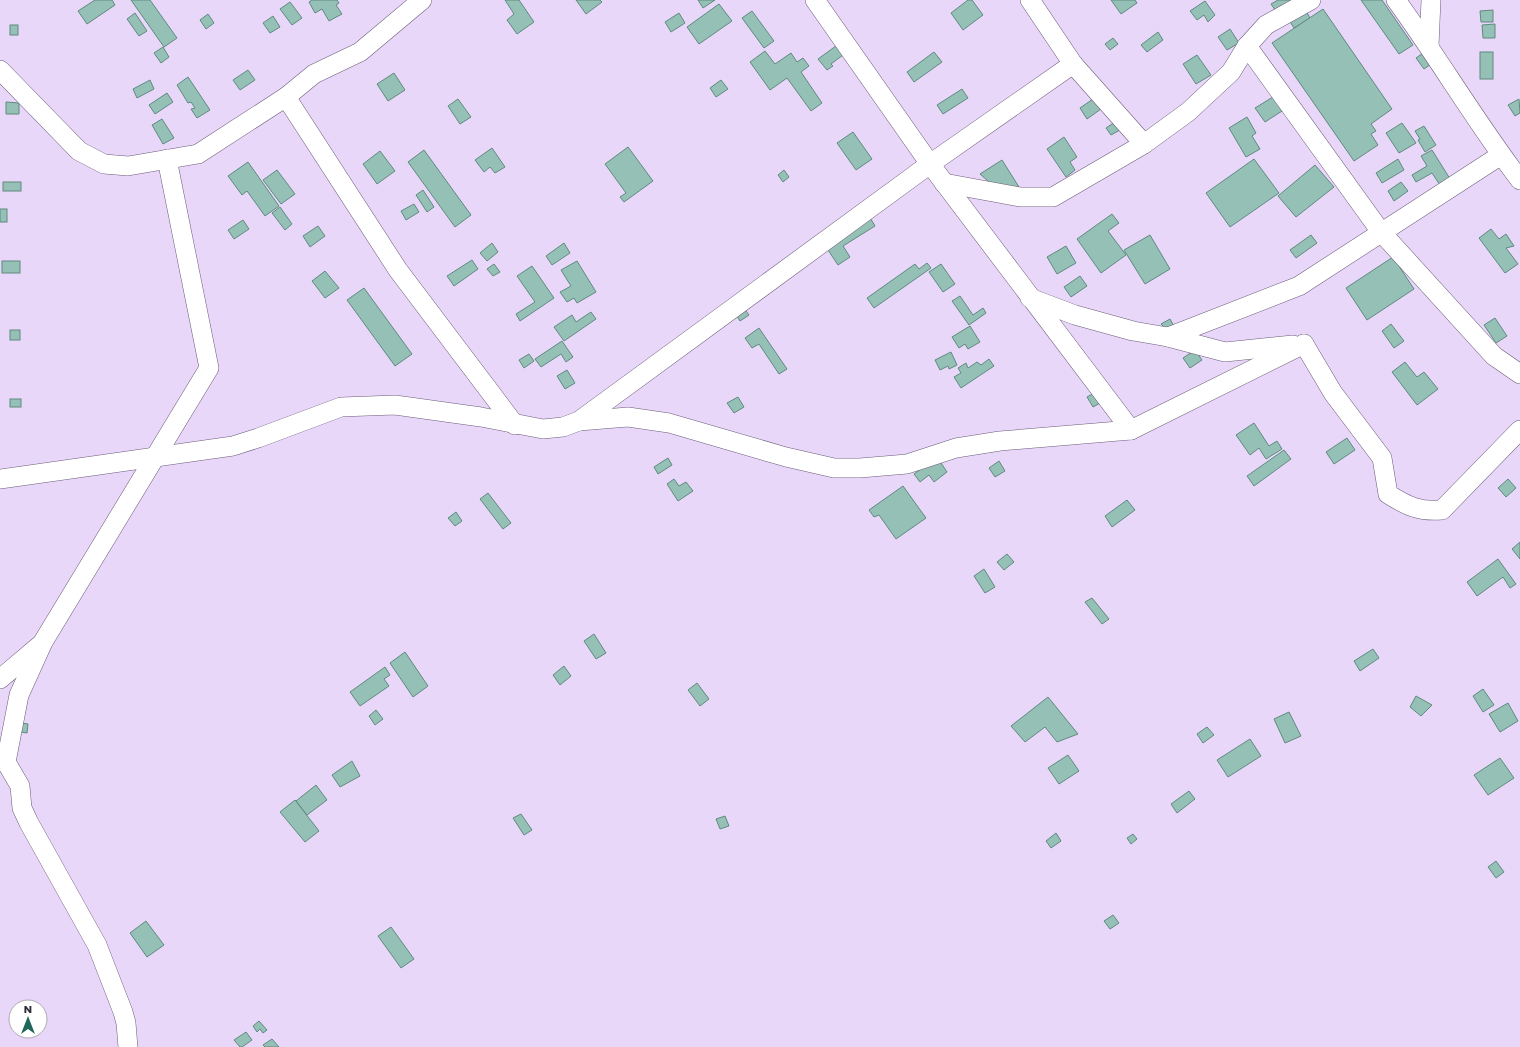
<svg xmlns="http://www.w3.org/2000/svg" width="1520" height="1047" font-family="Poppins,sans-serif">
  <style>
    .building { fill: #94c0b6; stroke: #5f8a80 }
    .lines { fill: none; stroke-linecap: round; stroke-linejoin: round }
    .minor-casing { stroke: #6c5c79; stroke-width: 20 }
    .minor { stroke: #fff; stroke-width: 19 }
  </style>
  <rect width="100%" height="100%" fill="#e8d7f9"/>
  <g class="building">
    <polygon points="95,0 112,0 115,5 87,24 78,11"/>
    <polygon points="131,0 150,0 177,38 164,47"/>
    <polygon points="312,0 337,0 339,3 336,5 342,14 329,21 322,9 315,13 309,2"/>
    <polygon points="505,0 519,0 534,22 517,34 507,20 514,14"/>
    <polygon points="576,0 600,0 602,2 586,14"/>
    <polygon points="698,0 715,0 703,8"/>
    <polygon points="968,0 972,0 983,15 963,30 951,13"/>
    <polygon points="1111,0 1135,0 1137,3 1121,14"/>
    <polygon points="1278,0 1296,0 1278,14 1271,4"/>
    <polygon points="1361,0 1382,0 1413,45 1399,54"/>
    <polygon points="1205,1 1215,15 1208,22 1204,15 1197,20 1190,11"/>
    <polygon points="290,2 302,18 292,25 280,9"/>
    <polygon points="719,4 732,21 699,44 687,27"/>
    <polygon points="1304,7 1310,18 1294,28 1289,20"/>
    <polygon points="1323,9 1392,109 1371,124 1376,131 1371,134 1378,145 1354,161 1272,43"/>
    <polygon points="1493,10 1493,22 1481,22 1480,11"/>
    <polygon points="752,11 774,41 764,48 742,18"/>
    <polygon points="135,13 147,31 139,36 127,19"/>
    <polygon points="679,13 685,23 671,32 665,22"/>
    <polygon points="208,14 214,23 206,29 200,20"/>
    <polygon points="273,16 280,27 270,33 263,23"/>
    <polygon points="1495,24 1495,38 1483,38 1482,25"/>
    <rect x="10" y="25" width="8" height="10"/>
    <polygon points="1230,29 1239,43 1227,50 1218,37"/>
    <polygon points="1158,32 1163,40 1147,52 1141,45"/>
    <polygon points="1113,38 1118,44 1110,50 1105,44"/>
    <polygon points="840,43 847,52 831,64 833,66 827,70 818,59"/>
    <polygon points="163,47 169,57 161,63 154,53"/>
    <polygon points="765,51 775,64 791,53 797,62 803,58 809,66 801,72 822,103 811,111 787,78 770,90 750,62"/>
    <polygon points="1426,51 1434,62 1424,69 1416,58"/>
    <polygon points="934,52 942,62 914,82 907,72"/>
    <rect x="1480" y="52" width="13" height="27"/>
    <polygon points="1197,55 1211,75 1196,84 1183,64"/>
    <polygon points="248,70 255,80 240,90 233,80"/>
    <polygon points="394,73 405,90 388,101 377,84"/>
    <polygon points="188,77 210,110 197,118 191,109 195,108 191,102 188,103 177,85"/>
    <polygon points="150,80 154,89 137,98 133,89"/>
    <polygon points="721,80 728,89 716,97 710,88"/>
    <polygon points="962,89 968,98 943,114 937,105"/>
    <polygon points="167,93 173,102 155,114 149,105"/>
    <polygon points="1273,97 1282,111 1265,122 1255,108"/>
    <polygon points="458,99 471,117 460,124 448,106"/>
    <polygon points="1093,99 1101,109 1087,119 1080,108"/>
    <polygon points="1519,99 1520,113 1515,116 1508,105"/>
    <polygon points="6,102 19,103 19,114 6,114"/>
    <polygon points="1247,117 1256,133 1252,136 1260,149 1246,157 1229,128"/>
    <polygon points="162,119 174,138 163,144 152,125"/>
    <polygon points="1115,122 1120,130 1111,135 1106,128"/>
    <polygon points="1402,123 1416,143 1399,153 1386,133"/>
    <polygon points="1424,126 1436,145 1425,152 1418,140 1420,139 1415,131"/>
    <polygon points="853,132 872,159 856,170 837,143"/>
    <polygon points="1064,137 1077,157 1070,162 1075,170 1066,177 1047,149"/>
    <polygon points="628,147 653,181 624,202 620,197 626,193 605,164"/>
    <polygon points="492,148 505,167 495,173 490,167 484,172 475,160"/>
    <polygon points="424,150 471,215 455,227 408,162"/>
    <polygon points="1432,150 1452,182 1442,188 1432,173 1416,182 1412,175 1427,166 1421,156"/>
    <polygon points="380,151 395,171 377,184 363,164"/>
    <polygon points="1254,159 1279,193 1230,227 1206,193"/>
    <polygon points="1398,159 1404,170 1382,183 1376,173"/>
    <polygon points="1002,160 1019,187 997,189 980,174"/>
    <polygon points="248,162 279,206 265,216 247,191 242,195 228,176"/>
    <polygon points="1315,165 1334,187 1296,217 1278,196"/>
    <polygon points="277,170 295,194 281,204 263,180"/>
    <polygon points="784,170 789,177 783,182 778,175"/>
    <rect x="3" y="182" width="18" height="9"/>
    <polygon points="1401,182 1408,191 1394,201 1388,191"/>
    <polygon points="423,190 434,207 427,212 416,195"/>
    <polygon points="414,204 419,212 406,220 401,211"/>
    <polygon points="280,207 292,224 285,230 272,213"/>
    <rect x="0" y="209" width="7" height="13"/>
    <polygon points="1112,214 1119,223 1108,231 1126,255 1101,273 1077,239"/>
    <polygon points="869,216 875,226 843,246 850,257 838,265 824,244"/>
    <polygon points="243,220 249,229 234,239 228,230"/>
    <polygon points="318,226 325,236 310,247 303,236"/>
    <polygon points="1491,229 1499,239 1506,234 1514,246 1506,248 1518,264 1505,273 1479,238"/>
    <polygon points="1150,235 1170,269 1145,284 1124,250"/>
    <polygon points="1311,235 1317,243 1296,258 1290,250"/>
    <polygon points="492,243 498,252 487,261 480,253"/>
    <polygon points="564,243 570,253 552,265 546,256"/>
    <polygon points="1066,246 1076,263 1057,274 1047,257"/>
    <polygon points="1393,257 1414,289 1367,320 1346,288"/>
    <polygon points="472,260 478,269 454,286 447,276"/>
    <rect x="2" y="261" width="18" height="12"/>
    <polygon points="577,261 596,292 577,303 574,298 567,302 560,292 571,286 561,270"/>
    <polygon points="927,263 931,268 874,308 867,298 915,264 919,269"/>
    <polygon points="494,264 500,272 493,276 487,269"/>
    <polygon points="941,264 955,284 943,292 929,272"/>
    <polygon points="532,266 554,298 520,321 516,314 535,302 517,276"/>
    <polygon points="325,271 339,288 325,298 312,281"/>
    <polygon points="1080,276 1087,286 1071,297 1064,287"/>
    <polygon points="364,288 412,354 395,366 347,300"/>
    <polygon points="960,296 973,315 983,308 986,313 969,325 952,301"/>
    <polygon points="743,307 749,315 740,321 735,313"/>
    <polygon points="591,312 596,319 564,341 554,327 572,315 576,322"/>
    <polygon points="1495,318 1507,336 1496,343 1484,325"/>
    <polygon points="1170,319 1174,326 1167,330 1161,324"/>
    <polygon points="1391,324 1404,341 1394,348 1382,331"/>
    <polygon points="970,326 980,342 968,349 965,344 959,348 952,337"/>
    <polygon points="759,328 787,369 779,374 759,344 752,348 745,338"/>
    <rect x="10" y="330" width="10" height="10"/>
    <polygon points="562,341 573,357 566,362 561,354 541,367 535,359"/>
    <polygon points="1195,350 1202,360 1190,368 1183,358"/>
    <polygon points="951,352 957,365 949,369 948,366 940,370 935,360"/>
    <polygon points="529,354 534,361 524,368 519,360"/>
    <polygon points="989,359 994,366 961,388 954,377 961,373 958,368 966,363 968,368 977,362 981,365"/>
    <polygon points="1405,362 1417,377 1424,372 1438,389 1417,405 1392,372"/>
    <polygon points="567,370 575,383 565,389 557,376"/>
    <polygon points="1096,392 1102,402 1093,407 1087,397"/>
    <polygon points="738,397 744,407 734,413 727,403"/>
    <rect x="10" y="399" width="11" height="8"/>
    <polygon points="1254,423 1269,446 1277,441 1282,449 1266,459 1259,448 1250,455 1236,435"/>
    <polygon points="1347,438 1355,450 1334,464 1326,452"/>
    <polygon points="1284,450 1291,459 1254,486 1247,476"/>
    <polygon points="937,457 947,472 934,482 929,475 920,482 914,474"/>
    <polygon points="668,458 672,465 658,474 654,467"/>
    <polygon points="999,461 1005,471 995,477 989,468"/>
    <polygon points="674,479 679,486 686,482 693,491 678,501 667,484"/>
    <polygon points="1508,479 1516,488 1506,497 1498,488"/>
    <polygon points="903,486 926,518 896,539 879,515 874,517 869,510"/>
    <polygon points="488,493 511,523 503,529 480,499"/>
    <polygon points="1127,500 1135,510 1112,527 1105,516"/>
    <polygon points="456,512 462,521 455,526 448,518"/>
    <polygon points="1520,542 1520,559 1512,549"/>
    <polygon points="1007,554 1014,562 1004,570 997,562"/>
    <polygon points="1498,559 1516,584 1510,588 1503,577 1477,596 1467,582"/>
    <polygon points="984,569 995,587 985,593 974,576"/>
    <polygon points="1092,598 1109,619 1102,624 1085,602"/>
    <polygon points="594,634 606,653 596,659 584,641"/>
    <polygon points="1373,649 1379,658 1360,671 1354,661"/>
    <polygon points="405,652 428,686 413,697 390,663"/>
    <polygon points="564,666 571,676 560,685 553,675"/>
    <polygon points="385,667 390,675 384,679 389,686 360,706 350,692"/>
    <polygon points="697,683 709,699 700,706 688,690"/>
    <polygon points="1483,689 1494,705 1483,712 1473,696"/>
    <polygon points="1416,696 1432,705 1421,716 1410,707"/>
    <polygon points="1048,697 1078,734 1057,742 1045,727 1025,742 1011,726"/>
    <polygon points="1508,703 1518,721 1500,732 1489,714"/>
    <polygon points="376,710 383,719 375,725 369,716"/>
    <polygon points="1289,712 1301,736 1285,743 1274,719"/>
    <polygon points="16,722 28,724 27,733 15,731"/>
    <polygon points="1207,727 1214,735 1203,743 1197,734"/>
    <polygon points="1250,739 1261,756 1228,777 1217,760"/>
    <polygon points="1068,755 1079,771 1059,784 1048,768"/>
    <polygon points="1500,758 1514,778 1488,795 1474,775"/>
    <polygon points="352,761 360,776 340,787 332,775"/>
    <polygon points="316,785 327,800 307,815 296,801"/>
    <polygon points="1189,791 1195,799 1177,813 1171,804"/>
    <polygon points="295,800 319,831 305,842 280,812"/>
    <polygon points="521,814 532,830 524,835 513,818"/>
    <polygon points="725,816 729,826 720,829 716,819"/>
    <polygon points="1056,833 1061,841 1051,848 1046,841"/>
    <polygon points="1133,834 1137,839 1131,844 1127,838"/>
    <polygon points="1496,861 1504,872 1496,878 1488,867"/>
    <polygon points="1113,915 1119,923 1110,929 1104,921"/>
    <polygon points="146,921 164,945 147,957 130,933"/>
    <polygon points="391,927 414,959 401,968 378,936"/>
    <polygon points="259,1021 267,1030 263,1033 260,1029 257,1032 253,1026"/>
    <polygon points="246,1032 252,1040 242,1047 240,1047 234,1040"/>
    <polygon points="272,1039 279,1047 265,1047 263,1045"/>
  </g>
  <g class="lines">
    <defs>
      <g id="minor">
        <polyline points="815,0 930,164 1131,430"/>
        <polyline points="1030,0 1073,64 1144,144"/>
        <path d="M1396 0C1439 59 1476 122 1520 180"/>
        <polyline points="1247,46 1381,232 1494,356 1520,374"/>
        <polyline points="1429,46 1431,0"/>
        <polyline points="0,70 79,151 104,164 128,166 198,154 286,97 314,74 360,52 422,0"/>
        <polyline points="286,97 398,270 515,425"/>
        <polyline points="944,183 1020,197 1053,197 1144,144 1188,112 1231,72 1247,46 1266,25 1311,0"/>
        <polyline points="1030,298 1075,315 1133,331 1168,337 1299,286 1501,155"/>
        <polyline points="1168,337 1225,352 1293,345"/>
        <path d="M1304 344 1333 393 1382 458 1388 494C1407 506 1419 512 1442 510L1520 430"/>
        <polyline points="579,421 628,417 669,423 786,457 834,468 860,468 907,464 956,448 1000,441 1131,430 1304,344"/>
        <polyline points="0,479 233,446 258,438 341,407 395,405 481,417 543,429 563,427 579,421 930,164 1073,64"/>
        <polyline points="0,679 39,646"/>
        <polyline points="128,1047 126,1023 123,1012 97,945 29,823 22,808 20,786 6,762 19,695 43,642 209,368 167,159"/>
      </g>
    </defs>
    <use href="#minor" class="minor-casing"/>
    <use href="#minor" class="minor"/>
  </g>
  <g transform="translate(28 1019)"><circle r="19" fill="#ffffff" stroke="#adabb0"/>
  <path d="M0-3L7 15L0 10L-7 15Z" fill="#20675b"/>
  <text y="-6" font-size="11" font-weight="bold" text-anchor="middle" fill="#322c39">N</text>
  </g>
</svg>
